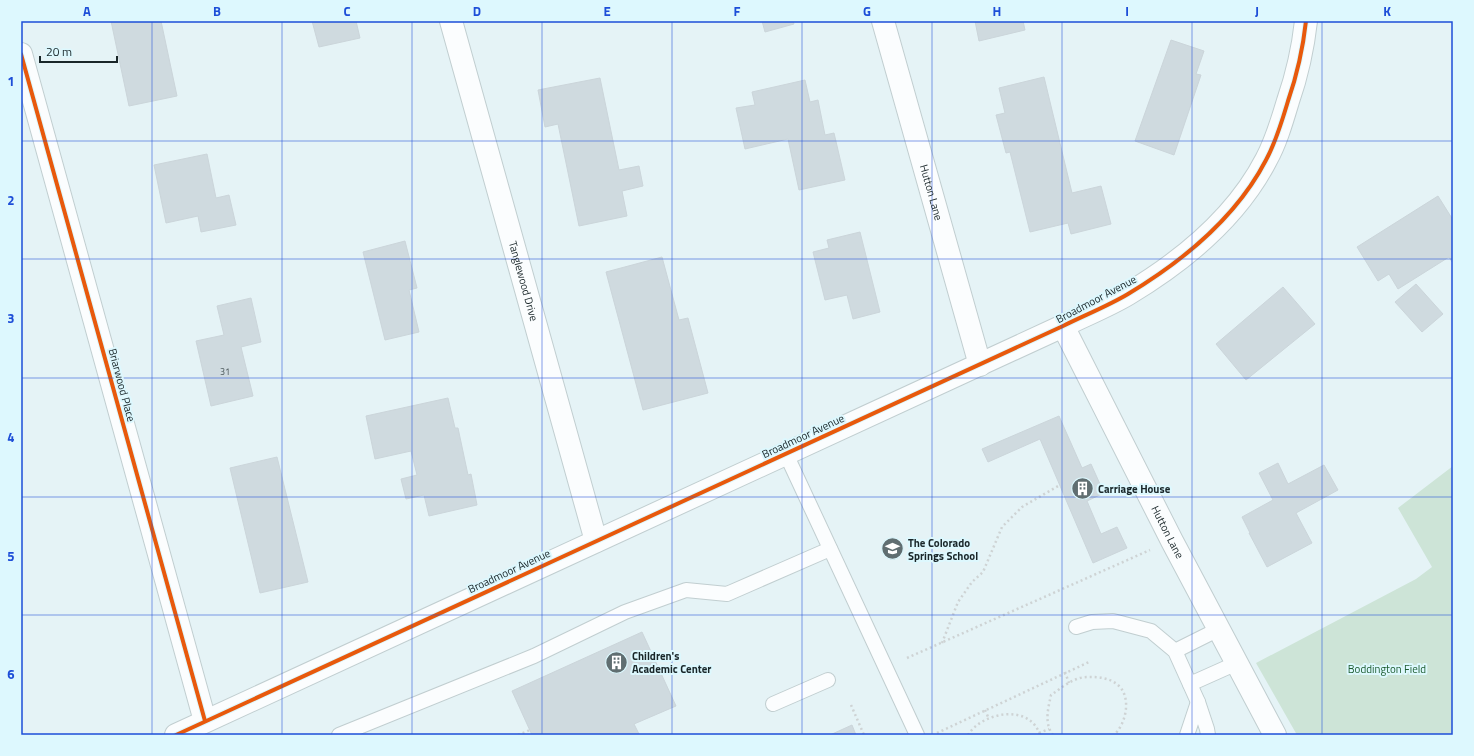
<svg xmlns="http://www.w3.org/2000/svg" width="1474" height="756" font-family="'Titillium Web',sans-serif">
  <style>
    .green { fill: #cde4d7 }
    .building { fill: #cfdadf; stroke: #cbd5da }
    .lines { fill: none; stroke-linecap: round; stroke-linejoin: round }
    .lane-casing { stroke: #c1ced0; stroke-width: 16 }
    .street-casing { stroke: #c1ced0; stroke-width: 24 }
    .path { stroke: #ced3d4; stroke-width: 2.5; stroke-dasharray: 2 3; stroke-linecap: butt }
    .lane { stroke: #fbfdfe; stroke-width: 14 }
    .street { stroke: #fbfdfe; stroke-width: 22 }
    .cycleway-casing { stroke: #ddf8fe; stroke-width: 6 }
    .cycleway { stroke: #e8590c; stroke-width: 4 }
    .grid { fill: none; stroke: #1d4ed8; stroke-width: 1; stroke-opacity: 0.55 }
    .labels { text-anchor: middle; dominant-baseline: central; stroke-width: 4; stroke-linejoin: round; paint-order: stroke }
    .number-label { font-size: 9px; fill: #485558 }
    .street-label { font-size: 11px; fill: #192629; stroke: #ddf8fe }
    .poi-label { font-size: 11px; font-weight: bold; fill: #192629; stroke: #ddf8fe; text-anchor: start }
    .park-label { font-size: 11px; fill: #1c5c30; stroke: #ddf8fe }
    .neatline { fill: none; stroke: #1d4ed8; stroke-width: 1.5 }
    .grid-label { font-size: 13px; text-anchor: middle; font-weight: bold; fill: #1d4ed8 }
  </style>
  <rect width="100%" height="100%" fill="#e5f3f6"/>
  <polygon class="green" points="1453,466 1453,735 1297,735 1256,663 1416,579 1432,567 1398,508"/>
  <g class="building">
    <polygon points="111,21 161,21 177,96 129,106"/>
    <polygon points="312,21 356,21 360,38 319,47"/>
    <polygon points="762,21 793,21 794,24 765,32"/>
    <polygon points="975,21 1023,21 1025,30 979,41"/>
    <polygon points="1171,40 1204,51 1196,74 1201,75 1174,155 1135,141"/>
    <polygon points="1044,77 1072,193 1101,186 1111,224 1071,234 1068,223 1030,232 1010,152 1006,153 996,115 1005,113 999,88"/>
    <polygon points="600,78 619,170 639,166 643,186 622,191 627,216 579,226 558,124 545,127 538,90"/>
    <polygon points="805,80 810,102 818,100 825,135 834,133 845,180 799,190 788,139 745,149 736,108 755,105 752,92"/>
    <polygon points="207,154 216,198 229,195 236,225 201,232 198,216 166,223 154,165"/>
    <polygon points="1438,196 1453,220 1453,261 1452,262 1449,257 1398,289 1389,274 1378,281 1357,247"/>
    <polygon points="860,232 880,312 853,319 847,295 825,300 813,252 829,248 827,240"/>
    <polygon points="405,241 417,288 409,290 419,332 385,340 363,252"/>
    <polygon points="662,257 679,320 688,318 708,393 643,410 606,272"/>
    <polygon points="1416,284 1443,314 1422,332 1395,302"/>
    <polygon points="1283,287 1315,324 1246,380 1216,344"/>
    <polygon points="251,298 261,342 241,347 253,396 211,406 196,341 224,335 217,306"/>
    <polygon points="448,398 455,428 458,428 468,475 471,474 477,505 429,516 424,495 406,499 401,479 417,475 411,451 375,459 366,416"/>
    <polygon points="1059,416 1082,468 1091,464 1104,493 1087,501 1101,534 1117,527 1127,548 1093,563 1040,439 988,462 982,449"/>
    <polygon points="277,457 308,582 260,593 230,468"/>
    <polygon points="1278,463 1288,484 1324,465 1338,490 1296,513 1312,543 1267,567 1249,533 1250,533 1242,517 1273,500 1259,473"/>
    <polygon points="642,632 676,706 634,724 639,734 637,735 532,735 512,691"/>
    <polygon points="852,725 856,735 830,735"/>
  </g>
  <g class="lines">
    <defs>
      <g id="lane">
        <polyline points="786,454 917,735"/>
        <polyline points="1076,627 1092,622 1113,621 1151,631 1175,651 1198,702 1207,729 1208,735"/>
        <polyline points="1175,651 1219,629"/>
        <polyline points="1190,684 1237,663"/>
        <polyline points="773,704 828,680"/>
        <polyline points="339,735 534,656 625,612 686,590 727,594 830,549"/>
        <polyline points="1187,735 1198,702"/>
      </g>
      <g id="street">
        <path id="s1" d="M451 21 596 541"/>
        <path id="s2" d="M883 21 980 365"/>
        <polyline points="21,54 205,721"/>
        <path id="s3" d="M1063 326 1172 541 1275 735"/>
        <path d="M176 735 1063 326C1085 315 1108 306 1128 294 1183 261 1236 218 1266 160 1276 142 1282 121 1288 101 1297 75 1303 48 1306 21"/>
      </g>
    </defs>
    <use href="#lane" class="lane-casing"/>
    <use href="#street" class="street-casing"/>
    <g class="path">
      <polyline points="942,643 958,602 972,582 983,572 1002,527 1022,507 1060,485"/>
      <polyline points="907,658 1150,550"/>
      <polyline points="1065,672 1069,683"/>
      <polyline points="851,705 864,735"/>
      <polyline points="985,710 989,719"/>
      <polyline points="937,733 1089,662"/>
      <polyline points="1039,733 1049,729"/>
      <polyline points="518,735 530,730"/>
      <path d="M968 735C982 712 1030 703 1040 735"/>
      <path d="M1053 735C1044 723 1048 709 1051 695 1060 689 1069 681 1080 678 1084 677 1088 677 1092 677 1101 677 1111 679 1118 685 1132 697 1126 724 1114 735"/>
    </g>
    <use href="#lane" class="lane"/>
    <use href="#street" class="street"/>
    <defs>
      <g id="cycleway">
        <polyline points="21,54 205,721"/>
        <path d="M176 735 1063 326C1085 315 1108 306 1128 294 1183 261 1236 218 1266 160 1276 142 1282 121 1288 101 1297 75 1303 48 1306 21"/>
      </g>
    </defs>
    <use href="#cycleway" class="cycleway-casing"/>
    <use href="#cycleway" class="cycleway"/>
  </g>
  <path class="grid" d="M152 21V735M282 21V735M412 21V735M542 21V735M672 21V735M802 21V735M932 21V735M1062 21V735M1192 21V735M1322 21V735M21 141H1453M21 259H1453M21 378H1453M21 497H1453M21 615H1453"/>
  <defs>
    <symbol id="building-disc" viewBox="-11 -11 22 22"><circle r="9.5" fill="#606e71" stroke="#ddf8fe"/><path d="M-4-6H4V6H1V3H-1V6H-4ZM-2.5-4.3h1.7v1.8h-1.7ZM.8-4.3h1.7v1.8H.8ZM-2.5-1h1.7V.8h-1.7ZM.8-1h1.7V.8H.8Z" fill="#fff"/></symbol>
    <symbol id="school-disc" viewBox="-11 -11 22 22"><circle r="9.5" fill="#606e71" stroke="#ddf8fe"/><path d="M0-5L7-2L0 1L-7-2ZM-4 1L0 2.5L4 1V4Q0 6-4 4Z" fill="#fff"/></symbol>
  </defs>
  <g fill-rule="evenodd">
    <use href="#building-disc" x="1070" y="476" width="25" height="25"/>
    <use href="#school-disc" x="880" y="536" width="25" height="25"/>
    <use href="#building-disc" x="604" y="650" width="25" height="25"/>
  </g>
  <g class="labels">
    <g class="number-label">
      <text x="225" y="371">31</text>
    </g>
    <g class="street-label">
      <text stroke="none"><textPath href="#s2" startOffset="178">Hutton Lane</textPath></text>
      <text stroke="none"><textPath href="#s1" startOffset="270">Tanglewood Drive</textPath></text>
      <text transform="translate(1096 299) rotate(-28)">Broadmoor Avenue</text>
      <text transform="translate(122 385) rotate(75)">Briarwood Place</text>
      <text transform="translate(803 436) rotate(-25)">Broadmoor Avenue</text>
      <text stroke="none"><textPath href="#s3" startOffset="231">Hutton Lane</textPath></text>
      <text transform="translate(509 571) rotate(-25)">Broadmoor Avenue</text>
    </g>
    <g class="poi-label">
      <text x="1098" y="489">Carriage House</text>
      <text x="908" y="543">The Colorado<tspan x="908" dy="13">Springs School</tspan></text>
      <text x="632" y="656">Children's<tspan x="632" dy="13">Academic Center</tspan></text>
    </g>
    <g class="park-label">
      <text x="1387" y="669">Boddington Field</text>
    </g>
  </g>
  <rect width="1474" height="756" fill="none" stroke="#ddf8fe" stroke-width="44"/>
  <path d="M40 56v6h77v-6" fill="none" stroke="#192629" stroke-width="2"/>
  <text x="46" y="56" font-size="12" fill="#192629" stroke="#ddf8fe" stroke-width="3" paint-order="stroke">20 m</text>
  <rect x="22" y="22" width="1430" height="712" class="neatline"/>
  <g class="grid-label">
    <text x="87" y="16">A</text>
    <text x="217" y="16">B</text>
    <text x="347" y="16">C</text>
    <text x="477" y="16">D</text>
    <text x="607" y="16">E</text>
    <text x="737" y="16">F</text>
    <text x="867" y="16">G</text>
    <text x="997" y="16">H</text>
    <text x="1127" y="16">I</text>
    <text x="1257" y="16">J</text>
    <text x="1387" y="16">K</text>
    <text x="11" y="86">1</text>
    <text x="11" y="205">2</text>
    <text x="11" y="323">3</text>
    <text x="11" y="442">4</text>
    <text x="11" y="561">5</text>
    <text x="11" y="679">6</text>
  </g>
</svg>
